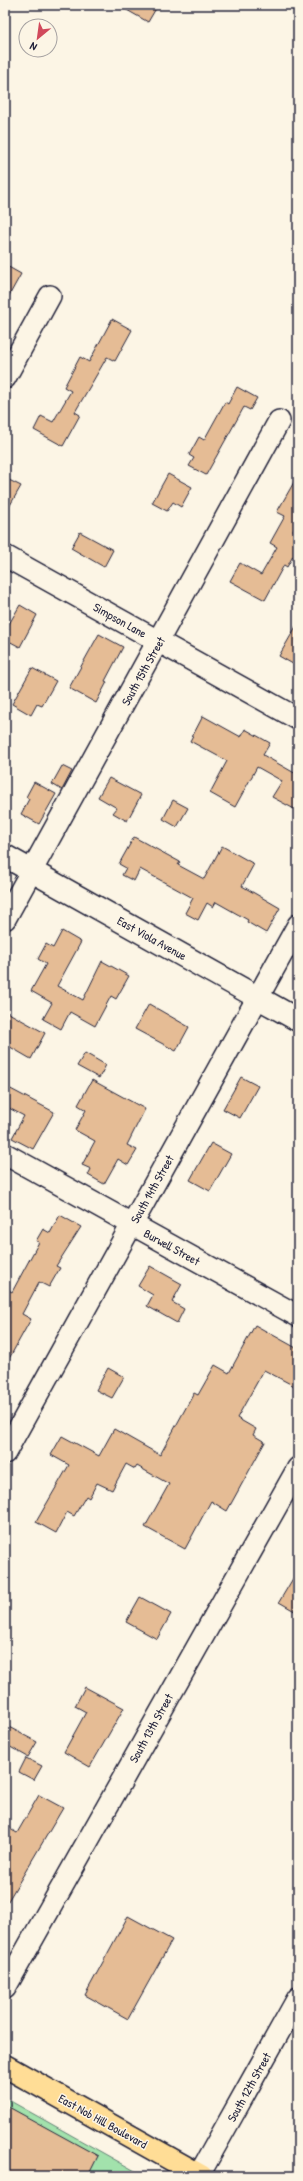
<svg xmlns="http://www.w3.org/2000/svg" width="303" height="2181" font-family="'Patrick Hand',sans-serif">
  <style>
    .green { fill: #a2e2ac; stroke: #628274 }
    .building { fill: #e5bc95; stroke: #22223b }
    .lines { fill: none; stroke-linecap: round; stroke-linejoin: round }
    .street-casing { stroke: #22223b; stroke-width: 24 }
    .secondary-casing { stroke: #22223b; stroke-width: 25 }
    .primary-casing { stroke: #22223b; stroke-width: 25 }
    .street { stroke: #fcf5e5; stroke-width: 21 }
    .secondary { stroke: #fcf5e5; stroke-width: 22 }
    .primary { stroke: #ffdd96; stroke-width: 22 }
    .labels { text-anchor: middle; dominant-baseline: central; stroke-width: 3; stroke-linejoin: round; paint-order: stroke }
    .street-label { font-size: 12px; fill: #22223b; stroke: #fcf5e5 }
  </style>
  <rect width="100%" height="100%" fill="#fcf5e5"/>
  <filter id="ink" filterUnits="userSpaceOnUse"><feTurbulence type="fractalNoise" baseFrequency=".025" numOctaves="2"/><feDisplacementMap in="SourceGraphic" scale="8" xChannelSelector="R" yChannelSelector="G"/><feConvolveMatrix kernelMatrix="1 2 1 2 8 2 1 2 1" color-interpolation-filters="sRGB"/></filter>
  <g filter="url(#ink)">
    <polygon class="green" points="5,2098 144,2176 5,2176"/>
    <g class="building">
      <polygon points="118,5 158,5 148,22"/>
      <polygon points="5,265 21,274 5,303"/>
      <polygon points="112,319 132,330 115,361 107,357 75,412 80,415 63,446 34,430 41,416 53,422 71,391 64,387 80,357 89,362"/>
      <polygon points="237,387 257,398 250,410 244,407 206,475 189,466 194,458 189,455 199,437 204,440 225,402 228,404"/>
      <polygon points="168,474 192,487 181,507 173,502 167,511 152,503"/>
      <polygon points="298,475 298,523 293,531 298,533 298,559 293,556 287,567 284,565 265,600 230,581 240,563 261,575 277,547 270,543 285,516 277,512"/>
      <polygon points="5,478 21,486 5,514"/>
      <polygon points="80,532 113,550 104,567 71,548"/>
      <polygon points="20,605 37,615 20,647 5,639 5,631"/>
      <polygon points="298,623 298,667 279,656"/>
      <polygon points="99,634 123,647 105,681 107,682 96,703 69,688"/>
      <polygon points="32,668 56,681 42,706 37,704 31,715 12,704"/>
      <polygon points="203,716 241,737 245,729 270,743 263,755 298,775 298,811 272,797 282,781 257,767 235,807 210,793 227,761 190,741"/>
      <polygon points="62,766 72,771 62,790 52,784"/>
      <polygon points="109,778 141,795 127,821 113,813 117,808 98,797"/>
      <polygon points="34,782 56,794 39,824 21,814 29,799 26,797"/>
      <polygon points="173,800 188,808 177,827 163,819"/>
      <polygon points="134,837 180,862 178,865 204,879 222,846 254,864 242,886 280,908 266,933 247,922 248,920 216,902 213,907 207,903 198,920 185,913 193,898 140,869 134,881 122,875 126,868 119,864"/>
      <polygon points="62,931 81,942 57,986 83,1000 102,961 129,976 116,999 111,996 95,1026 70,1012 61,1029 43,1019 52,1003 31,991 46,964 38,959 46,944 53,948"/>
      <polygon points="149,1004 189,1027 176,1051 135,1029"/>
      <polygon points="5,1011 45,1033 31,1059 5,1044"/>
      <polygon points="85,1053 106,1065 99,1078 77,1066"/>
      <polygon points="241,1077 258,1086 240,1118 223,1109"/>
      <polygon points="92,1080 145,1109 127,1145 137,1150 128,1165 118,1159 104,1184 88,1175 91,1169 82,1165 95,1141 75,1130 86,1110 78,1105"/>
      <polygon points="5,1086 54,1112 33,1149 12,1138 24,1116 5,1106"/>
      <polygon points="211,1143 231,1154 210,1191 190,1180"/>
      <polygon points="60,1215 81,1227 56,1266 60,1268 49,1287 39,1282 22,1314 31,1319 5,1366 5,1288 12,1292 39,1242 36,1241 43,1229 50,1233"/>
      <polygon points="150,1266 182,1284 172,1302 184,1309 177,1323 147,1306 153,1295 138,1286"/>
      <polygon points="255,1325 298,1349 298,1388 264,1370 237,1418 256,1429 253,1435 265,1442 227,1511 211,1501 185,1549 145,1527 169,1484 137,1466 135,1469 126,1464 112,1490 97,1483 89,1498 86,1496 74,1516 67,1512 56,1533 36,1522 69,1465 51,1455 62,1436 99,1456 114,1429 160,1455 194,1393 198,1395 215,1365 229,1373"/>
      <polygon points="108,1368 124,1377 112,1398 96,1390"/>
      <polygon points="298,1570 298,1613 279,1602"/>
      <polygon points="140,1597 171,1614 157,1639 126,1622"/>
      <polygon points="85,1687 124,1708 90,1767 64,1752 86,1712 75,1706"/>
      <polygon points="5,1725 37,1742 28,1757 5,1744"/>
      <polygon points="26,1758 42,1766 34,1780 19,1772"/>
      <polygon points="39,1795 63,1808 5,1906 5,1826 17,1833"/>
      <polygon points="128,1916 172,1940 128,2019 85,1995"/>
      <polygon points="5,2105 98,2156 88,2176 5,2176"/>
    </g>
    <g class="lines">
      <defs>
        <g id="street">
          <polyline points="5,378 50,296"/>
          <polyline points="5,556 298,719"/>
          <polyline points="5,919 279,421"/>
          <polyline points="5,1154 298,1316"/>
          <polyline points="5,1453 298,925"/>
          <polyline points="5,1988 298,1468"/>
          <polyline points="199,2175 298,1998"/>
        </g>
        <polyline id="secondary" points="5,856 298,1020"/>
        <polyline id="primary" points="5,2066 201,2176"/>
      </defs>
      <use href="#street" class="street-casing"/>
      <use href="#secondary" class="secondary-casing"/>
      <use href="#primary" class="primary-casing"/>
      <use href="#street" class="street"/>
      <use href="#secondary" class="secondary"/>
      <use href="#primary" class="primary"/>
    </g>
  </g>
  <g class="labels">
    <g class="street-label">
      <text transform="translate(120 620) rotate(29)">Simpson Lane</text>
      <text transform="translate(143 671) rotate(-61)">South 15th Street</text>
      <text transform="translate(152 938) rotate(29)">East Viola Avenue</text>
      <text transform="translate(152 1189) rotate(-61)">South 14th Street</text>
      <text transform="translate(172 1247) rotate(29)">Burwell Street</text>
      <text transform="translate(151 1728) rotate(-61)">South 13th Street</text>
      <text transform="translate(249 2087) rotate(-61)">South 12th Street</text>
      <text transform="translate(103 2121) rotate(29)">East Nob Hill Boulevard</text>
    </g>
  </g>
  <rect width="303" height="2181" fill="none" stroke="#fcf5e5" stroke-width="20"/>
  <rect x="10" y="10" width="283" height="2161" fill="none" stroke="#22223b" stroke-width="1.5" filter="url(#ink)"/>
  <g transform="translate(38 38) rotate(209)"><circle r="19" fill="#fcf5e5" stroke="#a5a1a1"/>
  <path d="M0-3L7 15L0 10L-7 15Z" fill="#d1495b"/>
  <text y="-6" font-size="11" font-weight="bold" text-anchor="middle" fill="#22223b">N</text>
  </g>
</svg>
